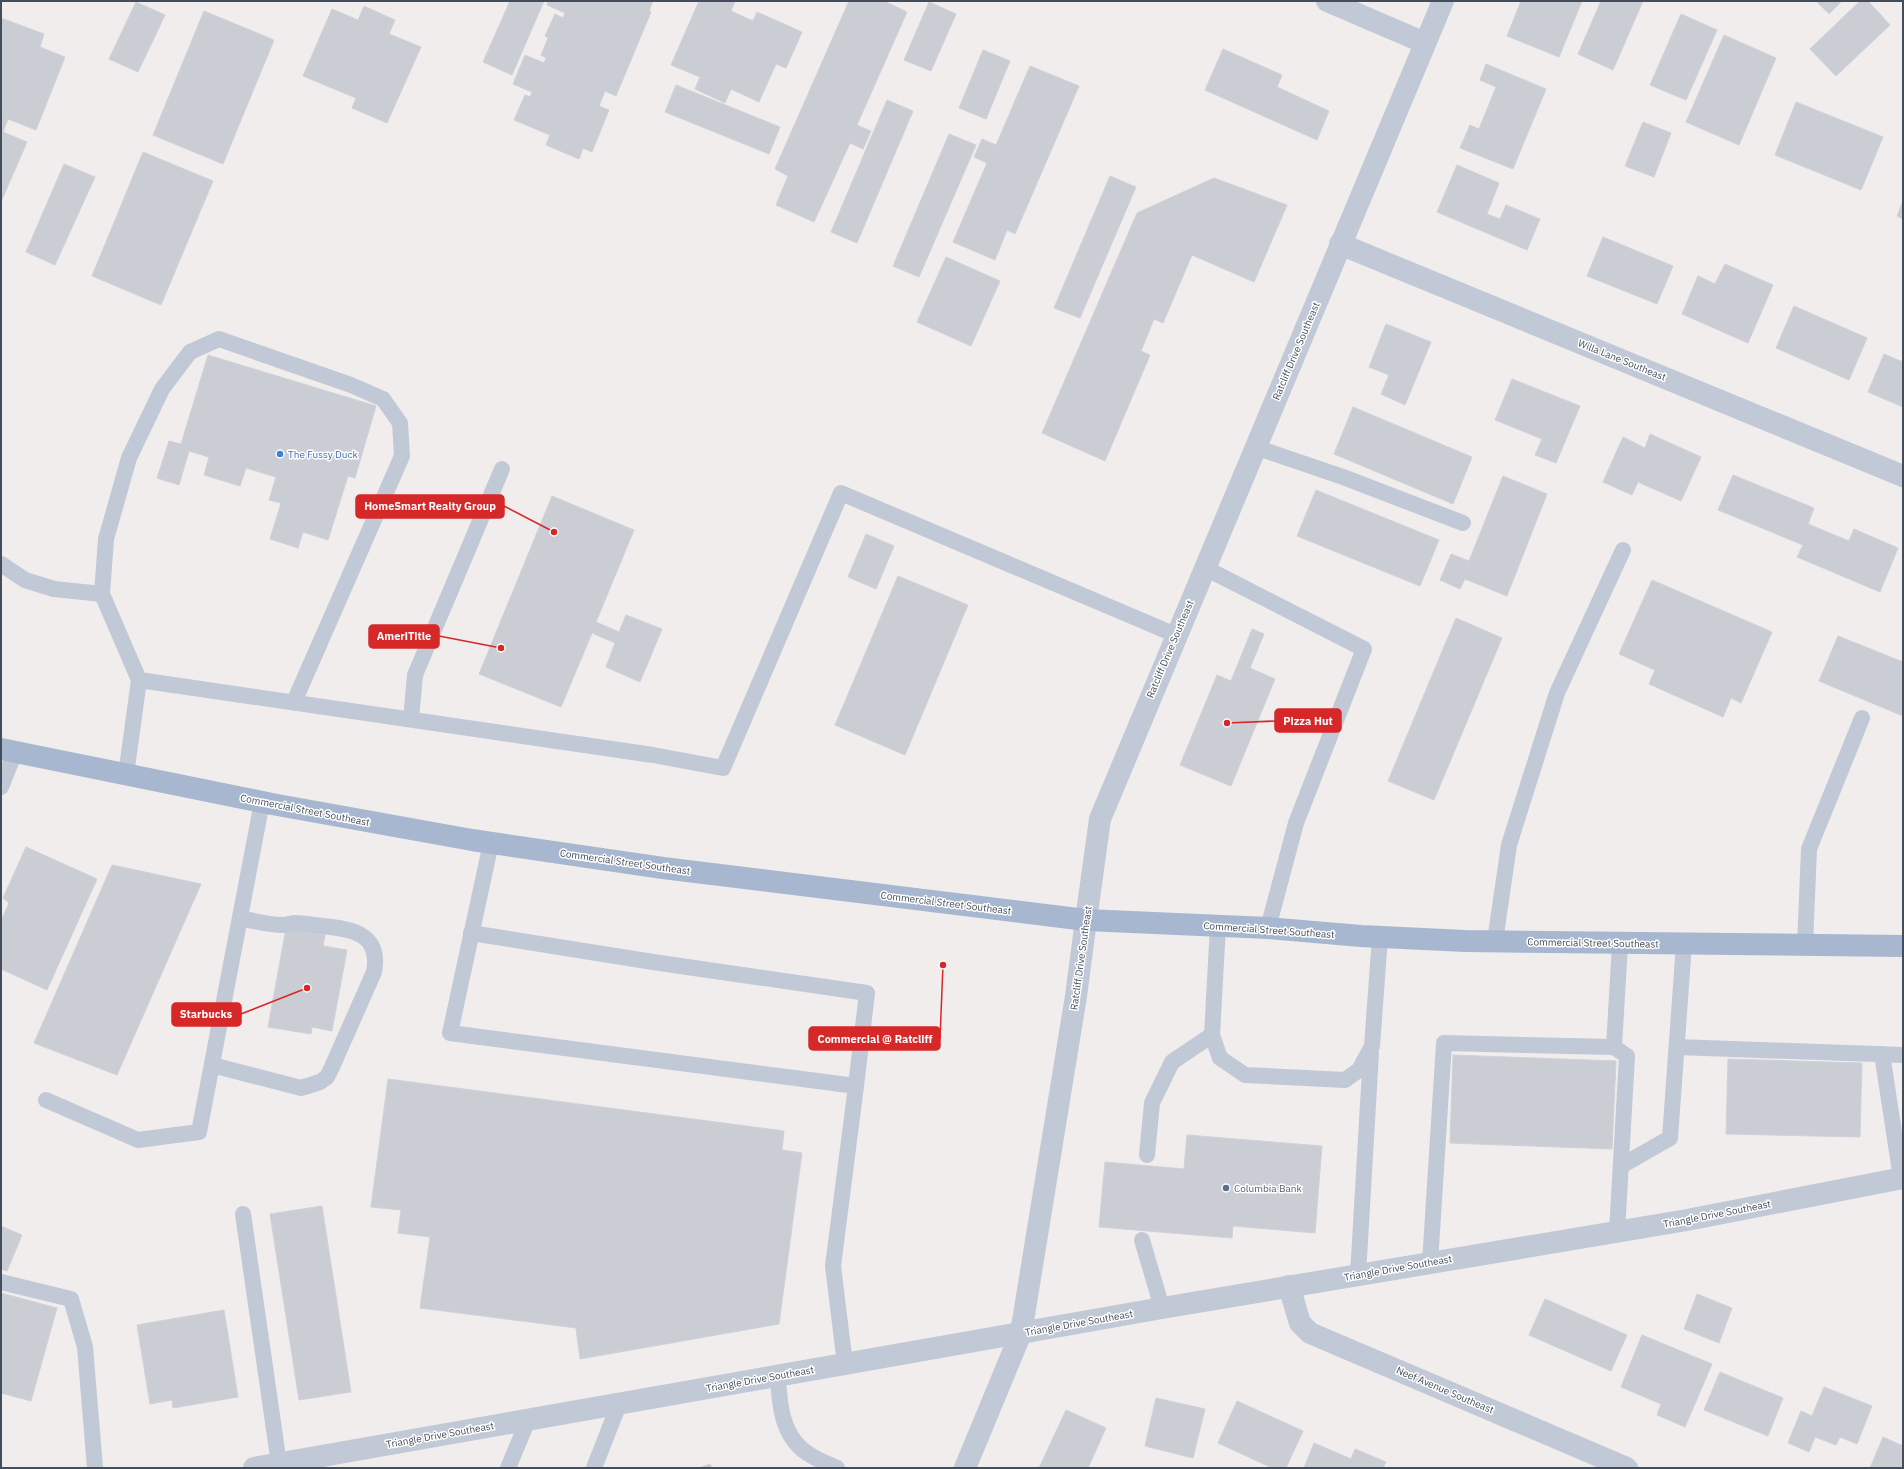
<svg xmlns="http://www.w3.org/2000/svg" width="1904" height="1469" font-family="'IBM Plex Sans',sans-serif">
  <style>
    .building { fill: #cbcdd5; stroke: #d0d1d9 }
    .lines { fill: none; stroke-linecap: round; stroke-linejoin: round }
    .service { stroke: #c1c9d6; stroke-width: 16 }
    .minor { stroke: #c1c9d6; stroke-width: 22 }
    .tertiary { stroke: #c1c9d6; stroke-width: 22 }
    .primary { stroke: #a8b7d0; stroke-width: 22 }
    .shop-dot { fill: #3f7fe0; stroke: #fff; stroke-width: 1.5 }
    .service-dot { fill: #5c6f8a; stroke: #fff; stroke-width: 1.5 }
    .labels { text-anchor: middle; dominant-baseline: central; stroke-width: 3; stroke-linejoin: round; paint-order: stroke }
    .street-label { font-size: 10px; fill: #434d5c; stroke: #fff }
    .shop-label { font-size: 10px; fill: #366cbe; stroke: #fff; text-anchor: start }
    .service-label { font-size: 10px; fill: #4e5e75; stroke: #fff; text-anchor: start }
    .leader { fill: none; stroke: #d62828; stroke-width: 1.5 }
    .callout-dot { fill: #d62828; stroke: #fff; stroke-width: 1.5 }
    .callout { fill: #d62828; stroke: #d62828; stroke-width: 1.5 }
    .callout-label { font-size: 11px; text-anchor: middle; font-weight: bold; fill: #fff }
  </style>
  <rect width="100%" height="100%" fill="#f0edec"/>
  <g class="building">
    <polygon points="510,1 544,1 512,75 483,62"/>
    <polygon points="548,1 653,1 649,11 651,12 616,96 605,91 599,106 609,110 592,152 583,148 579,159 546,145 550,135 514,120 525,95 530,97 532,92 513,84 525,55 544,63 546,58 541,55 548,38 545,36 555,14 563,18 565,13 547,5"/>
    <polygon points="699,1 735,1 731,11 753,21 757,12 802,32 786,68 776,64 759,102 731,89 725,103 695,89 700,77 671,65"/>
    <polygon points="849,1 884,1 907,12 857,125 871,131 863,149 850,143 814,222 776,205 788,176 775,169"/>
    <polygon points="1521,1 1582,1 1559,57 1507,36"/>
    <polygon points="1601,1 1643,1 1613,70 1578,54"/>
    <polygon points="1816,1 1842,1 1829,14"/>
    <polygon points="1860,1 1868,1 1890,25 1836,76 1810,49"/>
    <polygon points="136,2 165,15 138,72 109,59"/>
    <polygon points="929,2 956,14 931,71 904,60"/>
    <polygon points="364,6 395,20 389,34 421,47 387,123 352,108 356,98 303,76 332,9 358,20"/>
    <polygon points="204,11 274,40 223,164 153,135"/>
    <polygon points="1681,14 1717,30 1686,100 1650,85"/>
    <polygon points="1,18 44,34 40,47 65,57 36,130 8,119 3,132 27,142 1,202"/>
    <polygon points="1724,35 1776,58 1739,145 1686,122"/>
    <polygon points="1223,49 1282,75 1277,87 1329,111 1317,140 1205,90"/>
    <polygon points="983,50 1010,61 986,119 959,108"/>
    <polygon points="1486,64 1546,89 1513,169 1460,148 1470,125 1479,129 1496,87 1480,80"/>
    <polygon points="1030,66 1079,86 1015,234 1007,230 995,260 953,242 987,163 974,157 982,139 996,145"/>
    <polygon points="676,85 780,127 769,154 665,112"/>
    <polygon points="887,100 913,111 857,243 831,232"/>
    <polygon points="1796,102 1883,137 1861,190 1775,155"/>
    <polygon points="1643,122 1671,133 1654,177 1625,166"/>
    <polygon points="949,134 976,145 919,277 893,266"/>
    <polygon points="143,152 213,181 161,305 92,276"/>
    <polygon points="64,164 95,177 55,265 26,252"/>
    <polygon points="1457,165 1499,183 1487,214 1500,219 1506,205 1540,219 1527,250 1437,212"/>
    <polygon points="1110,176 1136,187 1080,318 1054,308"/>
    <polygon points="1214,178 1287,205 1254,282 1192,255 1163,323 1154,319 1141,351 1150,355 1105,461 1042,433 1137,213"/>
    <polygon points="1903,201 1903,219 1897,216"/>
    <polygon points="1603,237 1673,266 1657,304 1587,276"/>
    <polygon points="946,257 1000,281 971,346 917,322"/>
    <polygon points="1725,264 1773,285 1748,343 1682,314 1698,276 1715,284"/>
    <polygon points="1794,306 1867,338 1849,380 1776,348"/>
    <polygon points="1386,324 1431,342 1405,405 1381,394 1389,375 1369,367"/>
    <polygon points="1884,354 1903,362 1903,407 1868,392"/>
    <polygon points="208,355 376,406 355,478 348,476 328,540 303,532 298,548 270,539 281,503 269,500 276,477 246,468 240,486 204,475 209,457 189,451 179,485 157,478 169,441 181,444"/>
    <polygon points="1512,379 1580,406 1556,463 1535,455 1542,439 1495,420"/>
    <polygon points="1353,407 1472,457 1453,504 1334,454"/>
    <polygon points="1650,434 1701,457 1681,501 1638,482 1632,495 1603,482 1623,437 1645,448"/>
    <polygon points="1733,475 1814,508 1808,524 1849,541 1854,529 1898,548 1880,592 1797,557 1803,545 1718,510"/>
    <polygon points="1503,476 1547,494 1507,596 1465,579 1460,589 1440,580 1451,554 1469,561"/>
    <polygon points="1316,490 1439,540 1420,586 1297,536"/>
    <polygon points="552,496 634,530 596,622 619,632 626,615 662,629 640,682 606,667 615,643 592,633 561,707 479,674"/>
    <polygon points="866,534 894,546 876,589 848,577"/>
    <polygon points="898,576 968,605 905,755 835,725"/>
    <polygon points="1652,580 1772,632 1741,703 1731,698 1723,717 1649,684 1655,670 1619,654"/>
    <polygon points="1456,618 1502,638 1434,800 1388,781"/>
    <polygon points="1252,629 1264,634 1250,668 1275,679 1231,786 1180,765 1217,675 1231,681"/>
    <polygon points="1838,636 1903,662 1903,716 1819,681"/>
    <polygon points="26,847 97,879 47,990 1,969 1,921 9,903 3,898"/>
    <polygon points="112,865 201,884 117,1075 34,1043"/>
    <polygon points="286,928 325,935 323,946 347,950 332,1031 312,1027 311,1034 268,1027"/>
    <polygon points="1453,1055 1616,1061 1612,1149 1450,1143"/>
    <polygon points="1728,1059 1862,1063 1860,1137 1726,1134"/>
    <polygon points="388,1079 784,1131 782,1150 802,1153 779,1324 580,1359 576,1328 420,1308 430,1237 398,1233 401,1210 371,1207"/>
    <polygon points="1187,1135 1322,1146 1315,1233 1233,1226 1232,1238 1099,1227 1105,1162 1184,1169"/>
    <polygon points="322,1206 351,1392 299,1400 270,1214"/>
    <polygon points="1,1226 22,1235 7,1271 1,1269"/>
    <polygon points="1,1293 57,1308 31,1401 1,1393"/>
    <polygon points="1697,1294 1732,1308 1719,1343 1684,1329"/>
    <polygon points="1545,1299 1627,1335 1611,1371 1529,1335"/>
    <polygon points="224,1310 238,1397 173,1408 172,1400 150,1404 137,1325"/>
    <polygon points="1642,1335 1712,1364 1685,1427 1657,1415 1661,1404 1621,1387"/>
    <polygon points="1720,1372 1783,1398 1768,1436 1704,1410"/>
    <polygon points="1824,1387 1872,1406 1857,1444 1840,1437 1836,1445 1815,1437 1809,1452 1788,1443 1801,1411 1812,1416"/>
    <polygon points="1156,1398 1205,1409 1193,1458 1145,1446"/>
    <polygon points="1237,1401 1303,1431 1286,1468 1272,1468 1218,1443"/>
    <polygon points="1066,1410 1106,1428 1088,1468 1039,1468"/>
    <polygon points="1883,1437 1903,1446 1903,1468 1870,1468"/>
    <polygon points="1314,1443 1351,1459 1355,1449 1386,1462 1383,1468 1304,1468"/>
    <polygon points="710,1464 712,1468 699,1468"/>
  </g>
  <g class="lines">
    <g class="service">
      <polyline points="1255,447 1343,477 1463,523"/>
      <polyline points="1,564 25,580 54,589 102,594"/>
      <polyline points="1205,568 1364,649 1296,823 1268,928"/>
      <polyline points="139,680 102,594 106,539 129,458 162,389 190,352 219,339 351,385 383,399 400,423 402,456 294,702"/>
      <polyline points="411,719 415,675 502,469"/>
      <polyline points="126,775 139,680 653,755 723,768 841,493 1176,635"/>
      <polyline points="1,787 15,752"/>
      <polyline points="491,843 450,1033 856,1086 833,1266 845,1364"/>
      <polyline points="1218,926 1212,1035 1220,1058 1245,1075 1345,1080 1359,1070 1372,1046 1380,937"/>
      <polyline points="471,933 653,962 867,993 856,1086"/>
      <polyline points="1495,941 1509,845 1557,693 1623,550"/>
      <polyline points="1805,945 1809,849 1862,718"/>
      <polyline points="1614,1047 1620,944"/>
      <polyline points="1677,1047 1903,1055"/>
      <polyline points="1882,1054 1901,1178"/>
      <path d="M212 1065 301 1088 320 1082 327 1077 332 1067 374 972C381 934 353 929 322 926 313 925 303 923 295 923 291 923 287 925 283 925 269 925 254 921 240 918"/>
      <polyline points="46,1100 138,1140 199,1132 262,802"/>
      <polyline points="1147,1155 1152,1103 1172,1062 1212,1035"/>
      <polyline points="1621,1166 1670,1138 1684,944"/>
      <polyline points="243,1214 279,1464"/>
      <polyline points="1142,1240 1162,1308"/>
      <polyline points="1430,1263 1444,1043 1614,1047 1627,1056 1617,1232"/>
      <polyline points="1358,1275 1371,1053"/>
      <polyline points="1,1282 71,1299 85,1347 95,1468"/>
      <path d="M778 1375C779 1405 782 1440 812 1456 820 1461 829 1464 837 1468"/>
      <polyline points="508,1468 528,1420"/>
      <polyline points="594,1468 619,1404"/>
    </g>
    <g class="minor">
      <polyline points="1327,1 1425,43"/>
      <polyline points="1340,244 1903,476"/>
      <polyline points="1289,1286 1300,1323 1310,1333 1627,1468"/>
      <polyline points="254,1468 1162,1308 1687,1220 1903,1178"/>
      <polyline points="965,1468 1021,1333 1076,996 1086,920"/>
    </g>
    <polyline class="tertiary" points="1086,920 1100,819 1443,1"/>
    <polyline class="primary" points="1,749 272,804 472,840 663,868 1086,920 1268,928 1361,936 1465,941 1903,946"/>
  </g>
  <circle class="shop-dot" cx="280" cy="454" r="4"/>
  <circle class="service-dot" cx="1226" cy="1188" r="4"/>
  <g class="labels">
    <g class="street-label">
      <text transform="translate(1296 351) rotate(-67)">Ratcliff Drive Southeast</text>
      <text transform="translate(1622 360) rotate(22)">Willa Lane Southeast</text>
      <text transform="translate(1170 649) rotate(-67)">Ratcliff Drive Southeast</text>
      <text transform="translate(305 810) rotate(11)">Commercial Street Southeast</text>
      <text transform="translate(625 862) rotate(8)">Commercial Street Southeast</text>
      <text transform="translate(946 903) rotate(7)">Commercial Street Southeast</text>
      <text transform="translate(1269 930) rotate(4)">Commercial Street Southeast</text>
      <text transform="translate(1593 943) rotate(1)">Commercial Street Southeast</text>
      <text transform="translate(1081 958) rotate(-82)">Ratcliff Drive Southeast</text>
      <text transform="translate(1717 1214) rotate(-11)">Triangle Drive Southeast</text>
      <text transform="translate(1398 1268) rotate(-10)">Triangle Drive Southeast</text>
      <text transform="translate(1079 1323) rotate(-10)">Triangle Drive Southeast</text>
      <text transform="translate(760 1379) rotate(-10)">Triangle Drive Southeast</text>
      <text transform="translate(1445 1390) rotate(23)">Neef Avenue Southeast</text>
      <text transform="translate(440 1435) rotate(-10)">Triangle Drive Southeast</text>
    </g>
    <g class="shop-label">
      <text x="288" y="454">The Fussy Duck</text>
    </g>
    <g class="service-label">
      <text x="1234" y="1188">Columbia Bank</text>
    </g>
  </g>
  <path class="leader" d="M554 532L504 506M501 648L439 636M1227 723L1275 721M307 988L241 1014M943 965L940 1039"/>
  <g class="callout-dot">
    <circle cx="554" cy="532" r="4"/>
    <circle cx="501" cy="648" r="4"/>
    <circle cx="1227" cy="723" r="4"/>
    <circle cx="307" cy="988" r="4"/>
    <circle cx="943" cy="965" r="4"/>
  </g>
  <g class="callout">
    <rect x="356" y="495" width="148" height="23" rx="4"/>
    <rect x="369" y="625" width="70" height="23" rx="4"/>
    <rect x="1275" y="709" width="66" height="23" rx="4"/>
    <rect x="172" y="1003" width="69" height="23" rx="4"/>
    <rect x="809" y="1027" width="131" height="23" rx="4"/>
  </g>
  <g class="callout-label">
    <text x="430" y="510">HomeSmart Realty Group</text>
    <text x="404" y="640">AmeriTitle</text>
    <text x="1308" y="725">Pizza Hut</text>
    <text x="206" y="1018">Starbucks</text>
    <text x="875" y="1043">Commercial @ Ratcliff</text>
  </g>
  <rect width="1904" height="1469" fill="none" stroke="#434d5c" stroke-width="4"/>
</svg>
